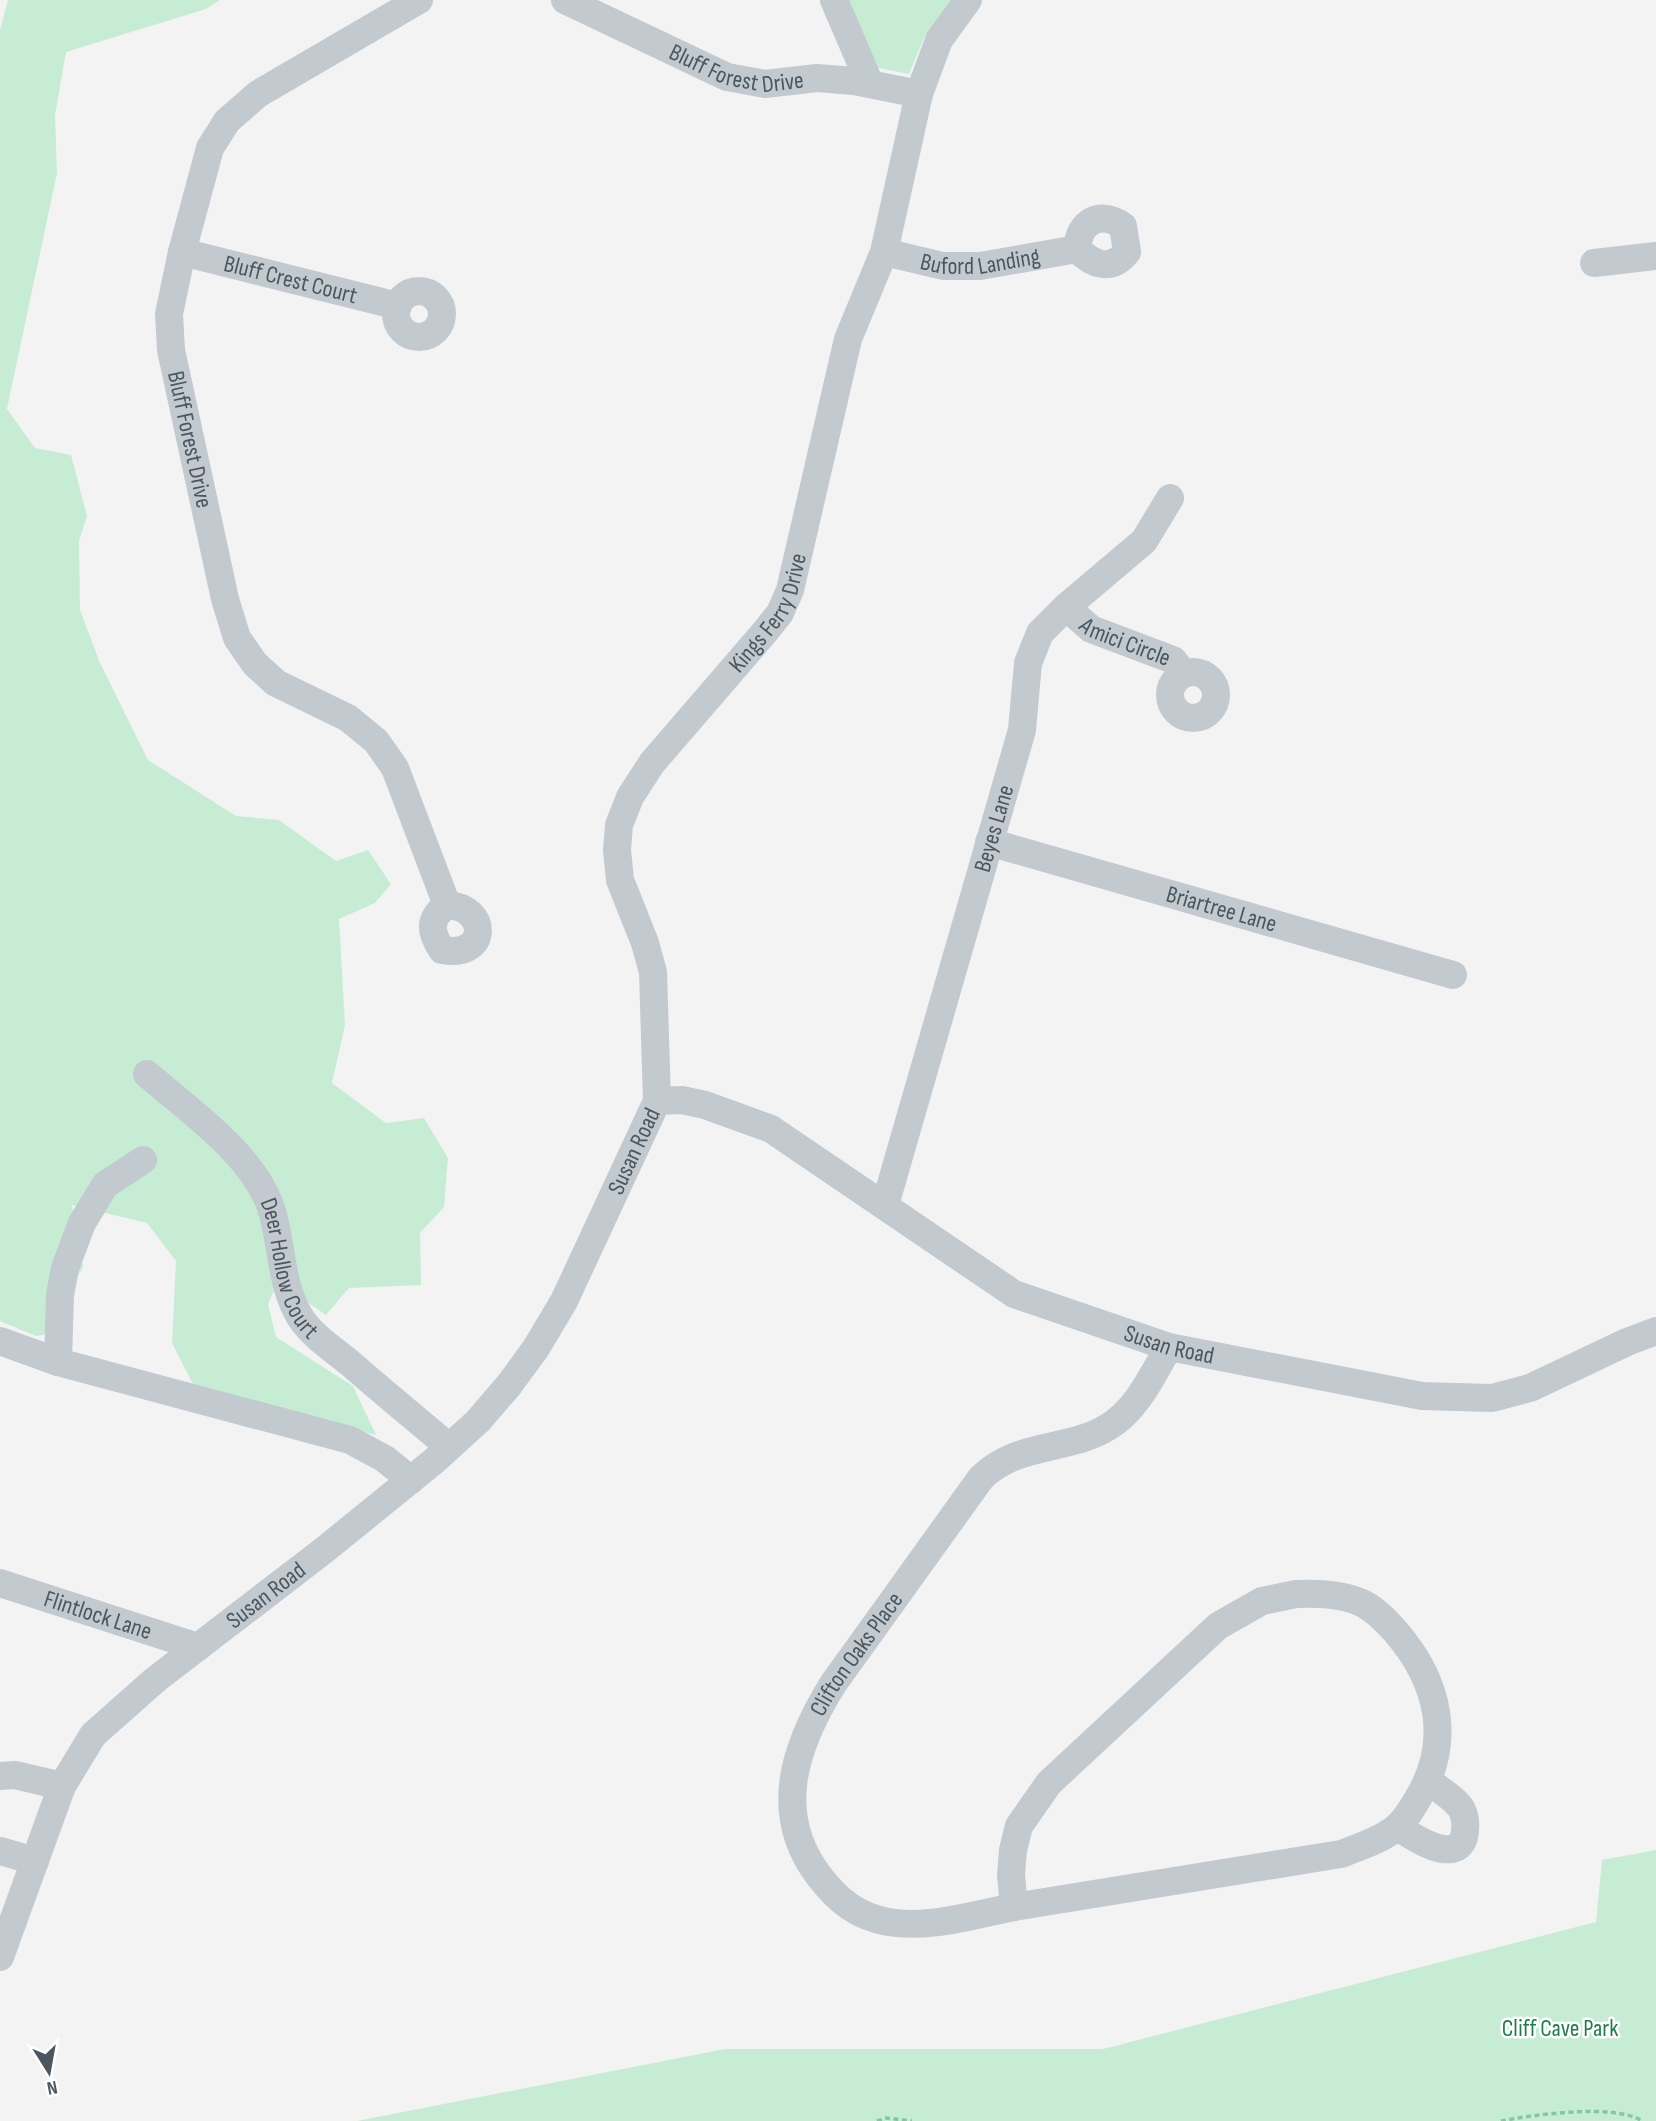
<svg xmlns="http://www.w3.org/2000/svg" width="1656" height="2121" font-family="'Sofia Sans Condensed',sans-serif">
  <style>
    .green { fill: #c6edd3 }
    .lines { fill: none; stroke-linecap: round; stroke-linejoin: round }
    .path { stroke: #80c9a2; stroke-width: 3.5; stroke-dasharray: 5 3.5; stroke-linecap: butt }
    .minor { stroke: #c2cad0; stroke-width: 28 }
    .labels { text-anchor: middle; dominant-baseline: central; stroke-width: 5; stroke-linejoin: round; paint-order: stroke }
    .street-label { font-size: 24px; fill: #4b565f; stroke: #fff }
    .park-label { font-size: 24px; fill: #1f7d4a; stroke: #fff }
  </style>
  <rect width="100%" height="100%" fill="#f4f3f3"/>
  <g class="green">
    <polygon points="8,0 220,0 206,9 66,52 55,115 57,173 7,409 35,448 71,455 87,516 79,541 80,610 100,663 148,760 236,816 279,820 336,861 368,850 391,884 375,903 339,919 345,1025 332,1083 386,1123 424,1118 448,1158 444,1207 420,1233 421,1285 349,1288 326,1315 307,1302 290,1256 268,1304 276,1337 353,1386 376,1435 197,1392 172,1343 176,1261 147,1223 72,1205 83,1267 66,1297 61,1332 36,1336 0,1321 0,30"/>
    <polygon points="843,0 952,0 924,38 909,74 873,67"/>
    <polygon points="1656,1850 1656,2121 357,2121 725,2049 1103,2049 1596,1922 1602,1860"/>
  </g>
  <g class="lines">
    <g class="path">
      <polyline points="877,2121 886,2118 912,2121"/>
      <path d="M1501 2121C1532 2115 1615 2103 1642 2121"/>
    </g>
    <g class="minor">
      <path id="s1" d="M419 0 258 94 227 121 210 148 182 252 169 314 171 350 225 599 237 638 255 664 276 683 348 718 376 741 395 768 447 905"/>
      <path id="s2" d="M565 0 727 77 765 84 817 78 854 81 919 94"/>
      <polyline points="834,0 870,84"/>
      <path id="s3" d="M182 252 398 306"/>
      <path id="s4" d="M884 252 943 266H980L1077 249C1093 265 1111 272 1127 252L1123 226C1100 210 1079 221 1077 249"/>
      <polyline points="1594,263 1656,256"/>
      <circle cx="419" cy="314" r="23"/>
      <path id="s5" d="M1066 607 1091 629 1173 660 1184 674"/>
      <circle cx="1193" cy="695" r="23"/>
      <path id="s6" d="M989 842 1453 975"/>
      <path d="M447 905C489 907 489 959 442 950 430 932 428 919 447 905Z"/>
      <path id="s7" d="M147 1074C187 1109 251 1153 270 1205 283 1242 279 1282 300 1317 312 1336 334 1350 351 1364 383 1392 416 1419 448 1446"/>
      <path id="s8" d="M657 1101 682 1100 705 1105 771 1129 1014 1294 1169 1347 1422 1396 1492 1398 1530 1388 1627 1342 1656 1331"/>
      <polyline points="143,1160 105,1185 82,1223 65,1268 60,1295 58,1362 350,1440 385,1459 411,1480"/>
      <path id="s9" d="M885 1205 1022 730 1028 663 1040 633 1066 607 1144 541 1170 498"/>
      <polyline points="0,1341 58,1362"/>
      <path id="s10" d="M0 1583 198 1647"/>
      <path d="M1296 1594C1318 1593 1345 1594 1364 1604 1377 1611 1387 1622 1396 1632 1439 1682 1453 1742 1417 1800 1412 1808 1406 1819 1398 1826 1384 1839 1359 1847 1341 1854L1014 1907 1011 1875 1013 1850 1019 1826 1049 1783 1218 1626 1262 1601Z"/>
      <polyline points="0,1776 15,1775 62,1786"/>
      <path d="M1398 1827C1411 1836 1455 1866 1464 1837 1466 1828 1466 1819 1462 1810 1456 1799 1438 1789 1429 1781"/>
      <polyline points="0,1851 35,1861"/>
      <path id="s11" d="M1014 1907C973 1915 929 1929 888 1922 857 1916 838 1901 819 1876 771 1813 795 1745 833 1684L981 1478C1019 1441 1068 1452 1108 1427 1138 1409 1152 1375 1169 1347"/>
      <path id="s12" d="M0 1957 62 1786 93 1735 155 1680 323 1551 434 1461 478 1421 509 1385 536 1348 564 1301 657 1101 653 972 645 943 620 880 617 850 619 825 630 797 652 763 764 633 780 613 790 590 848 339 884 252 919 94 939 40 968 0"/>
    </g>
  </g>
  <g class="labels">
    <g class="street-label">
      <text stroke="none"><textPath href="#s2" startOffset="187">Bluff Forest Drive</textPath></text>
      <text stroke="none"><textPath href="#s4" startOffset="98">Buford Landing</textPath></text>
      <text stroke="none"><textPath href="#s3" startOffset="112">Bluff Crest Court</textPath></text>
      <text stroke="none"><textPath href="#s1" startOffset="558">Bluff Forest Drive</textPath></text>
      <text stroke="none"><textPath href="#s12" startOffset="1652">Kings Ferry Drive</textPath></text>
      <text stroke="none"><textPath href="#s5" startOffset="70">Amici Circle</textPath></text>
      <text stroke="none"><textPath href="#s9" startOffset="392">Beyes Lane</textPath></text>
      <text stroke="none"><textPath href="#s6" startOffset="242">Briartree Lane</textPath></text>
      <text stroke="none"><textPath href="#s12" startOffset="1052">Susan Road</textPath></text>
      <text stroke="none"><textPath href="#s7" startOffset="248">Deer Hollow Court</textPath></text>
      <text stroke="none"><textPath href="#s8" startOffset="576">Susan Road</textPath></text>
      <text stroke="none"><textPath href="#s12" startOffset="464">Susan Road</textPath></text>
      <text stroke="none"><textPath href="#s10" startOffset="103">Flintlock Lane</textPath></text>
      <text stroke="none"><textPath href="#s11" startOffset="457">Clifton Oaks Place</textPath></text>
    </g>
    <g class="park-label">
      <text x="1560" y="2028">Cliff Cave Park</text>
    </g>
  </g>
  <g transform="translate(49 2072) rotate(169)" stroke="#ffffff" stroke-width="5" paint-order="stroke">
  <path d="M0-5L12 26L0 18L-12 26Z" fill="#4b565f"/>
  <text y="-10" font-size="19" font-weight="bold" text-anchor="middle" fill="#4b565f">N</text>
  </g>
</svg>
